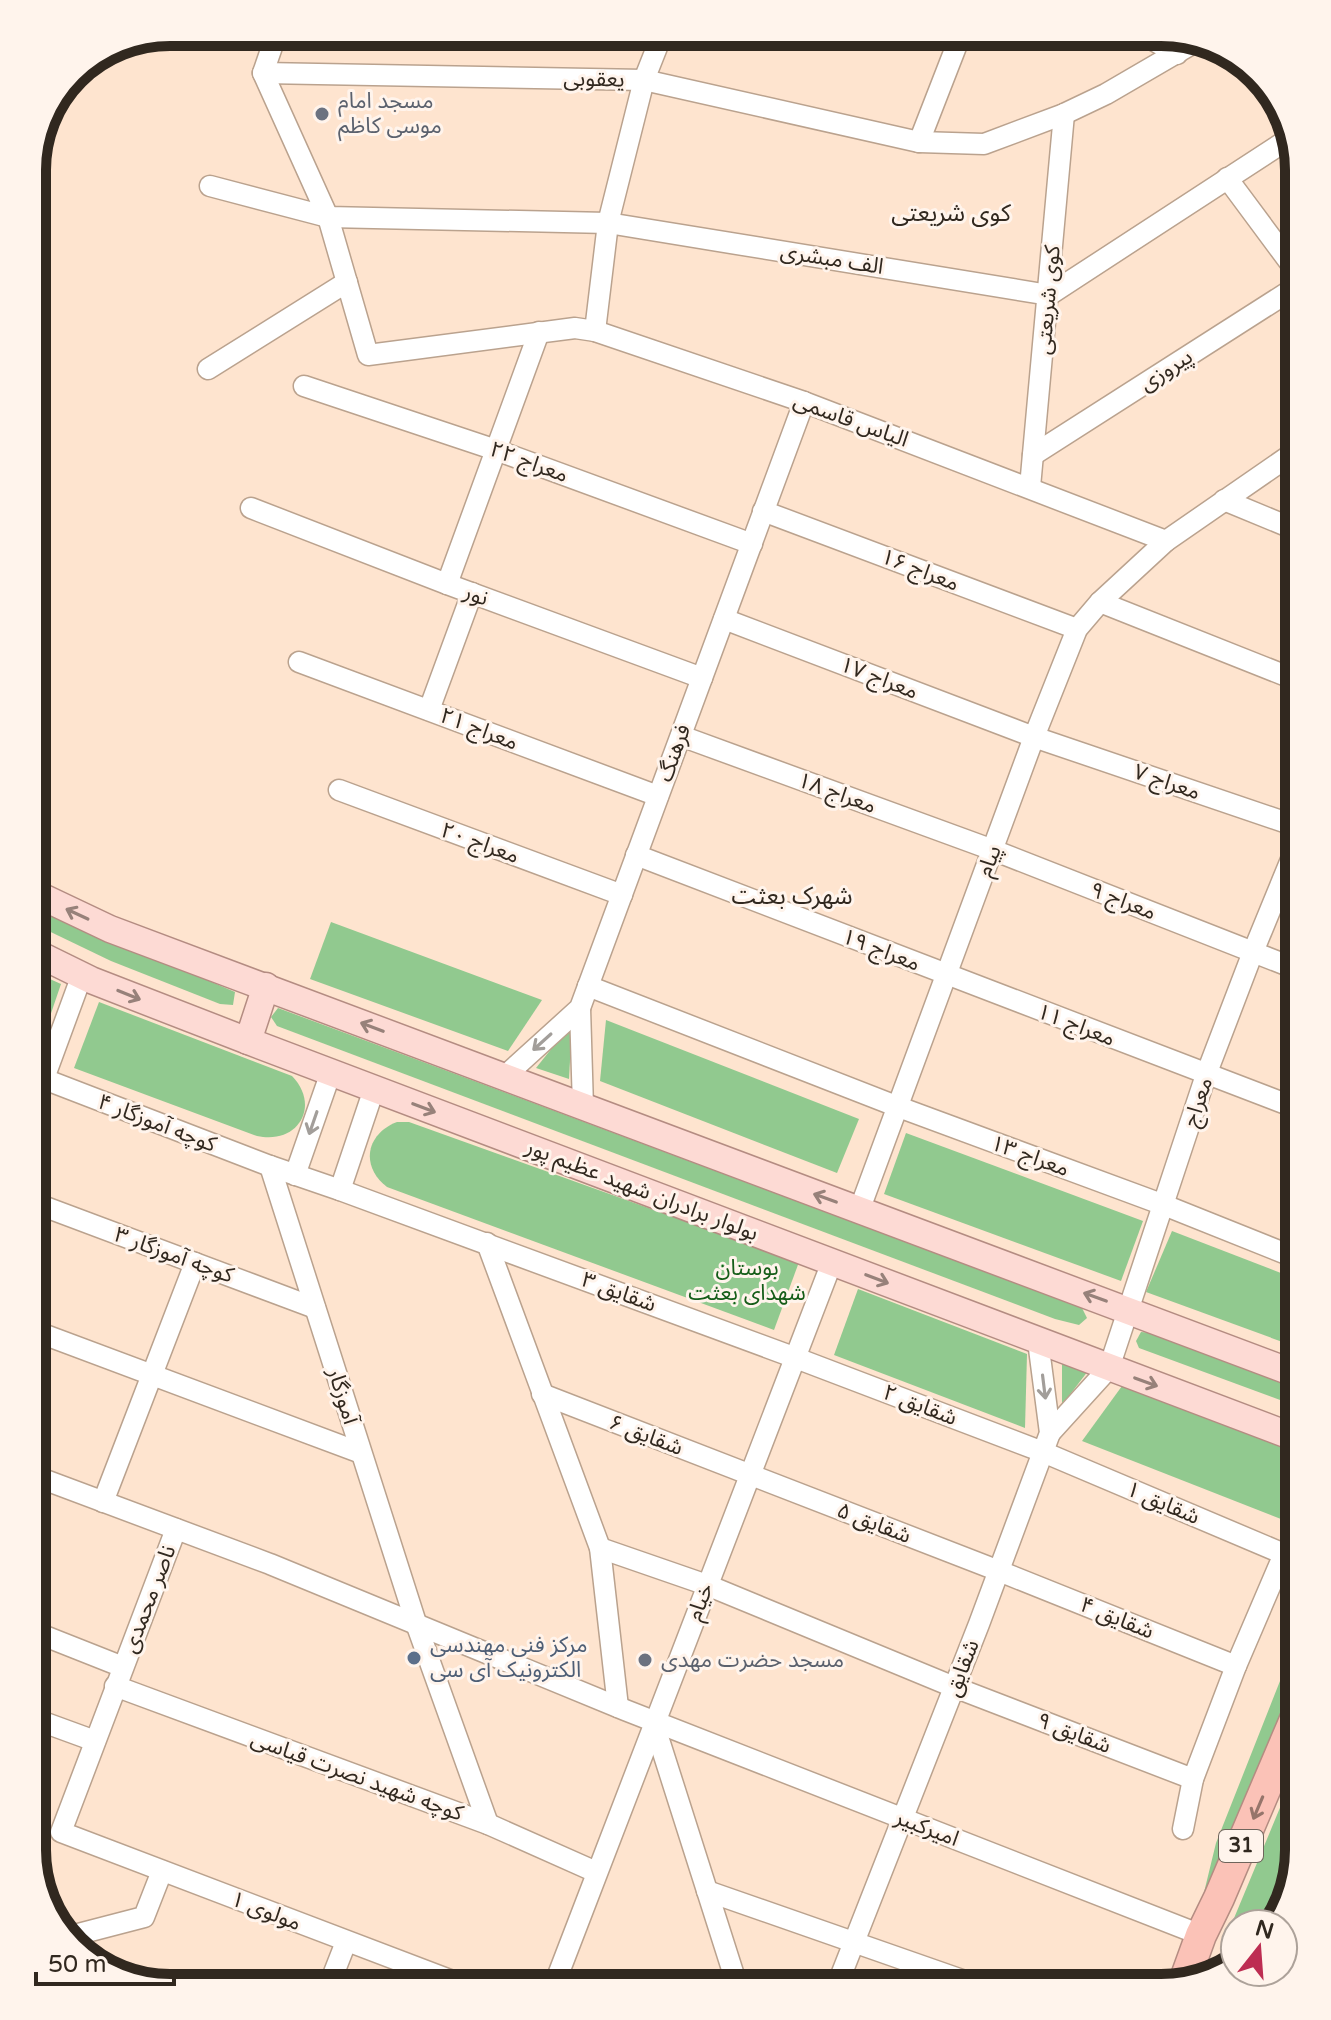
<svg xmlns="http://www.w3.org/2000/svg" width="1331" height="2020" font-family="'Varela Round','Noto Sans Arabic',sans-serif">
  <style>
    .green { fill: #91c98f }
    .lines { fill: none; stroke-linecap: round; stroke-linejoin: round }
    .minor-casing { stroke: #baa28e; stroke-width: 23 }
    .major-casing { stroke: #b48c82; stroke-width: 29 }
    .highway-casing { stroke: #b48c82; stroke-width: 33 }
    .minor { stroke: #fff; stroke-width: 20 }
    .major { stroke: #fddad4; stroke-width: 26 }
    .highway { stroke: #fbc2b7; stroke-width: 30 }
    .oneway { stroke: #97817a }
    .oneway2 { stroke: #a29e9a }
    .oneway3 { stroke: #96756b }
    .worship-dot { fill: #6b7280; stroke: #fff4ec; stroke-width: 3 }
    .service-dot { fill: #5c6f8a; stroke: #fff4ec; stroke-width: 3 }
    .labels { text-anchor: middle; dominant-baseline: central; stroke-width: 6; stroke-linejoin: round; paint-order: stroke }
    .shield { fill: #fff4ec; stroke: #6f655c; stroke-width: 2 }
    .shield-label { font-size: 20px; font-weight: bold; fill: #31281f }
    .street-label { font-size: 22px; fill: #31281f; stroke: #fff4ec }
    .worship-label { font-size: 22px; fill: #5b616d; stroke: #fff4ec; text-anchor: start }
    .park-label { font-size: 22px; fill: #155d18; stroke: #fff4ec }
    .service-label { font-size: 22px; fill: #4e5e75; stroke: #fff4ec; text-anchor: start }
    .neighbourhood-label { font-size: 24px; fill: #31281f; stroke: #fff4ec }
    .rim { fill: none; stroke: #31281f; stroke-width: 10 }
  </style>
  <rect width="100%" height="100%" fill="#fee4cf"/>
  <g class="green">
    <polygon points="32,905 235,992 233,1005 220,1004 111,961 32,923"/>
    <polygon points="331,922 542,1000 508,1051 310,979"/>
    <polygon points="32,971 61,984 46,1028 32,1022"/>
    <path d="M99 1002 292 1076C321 1106 298 1145 257 1136L74 1068Z"/>
    <polygon points="278,1008 1049,1295 1082,1308 1087,1318 1079,1325 1055,1319 277,1026 271,1017"/>
    <polygon points="606,1020 859,1119 837,1173 600,1081"/>
    <polygon points="572,1023 569,1079 536,1068"/>
    <path d="M397 1122H409L799 1262 774 1330 387 1187C360 1166 366 1134 397 1122Z"/>
    <polygon points="906,1133 1143,1221 1121,1281 884,1194"/>
    <polygon points="1172,1231 1299,1280 1299,1348 1146,1292"/>
    <polygon points="858,1289 1027,1354 1025,1428 834,1355"/>
    <polygon points="1141,1332 1153,1333 1299,1390 1299,1407 1139,1348 1136,1341"/>
    <polygon points="1062,1364 1088,1371 1062,1405"/>
    <polygon points="1122,1386 1299,1448 1299,1526 1082,1441"/>
    <polygon points="1299,1633 1299,1663 1288,1697 1238,1813 1199,1913 1216,1843"/>
    <polygon points="1299,1762 1299,1851 1280,1919 1276,1924 1235,1924 1235,1964 1230,1970 1228,1955 1232,1923"/>
  </g>
  <g class="lines">
    <defs>
      <g id="minor">
        <polyline points="1141,33 1177,54"/>
        <polyline points="274,41 263,73 328,217 368,355 575,328 595,331 804,402 1166,541 1299,449"/>
        <polyline points="263,73 644,80 919,142 984,144 1064,114 1106,94 1197,41"/>
        <polyline points="919,142 961,34"/>
        <polyline points="1227,178 1299,275"/>
        <polyline points="210,186 328,217 608,223 1049,295 1290,138"/>
        <polyline points="595,331 608,223 644,80 661,37"/>
        <polyline points="208,369 347,282"/>
        <polyline points="304,386 496,450 752,544"/>
        <polyline points="1033,455 1299,285"/>
        <polyline points="1030,487 1064,114"/>
        <polyline points="1224,500 1299,531"/>
        <polyline points="251,508 447,584 702,678"/>
        <polyline points="763,511 1077,629"/>
        <polyline points="447,584 539,332"/>
        <polyline points="1100,602 1299,681"/>
        <polyline points="724,619 1034,737 1299,827"/>
        <polyline points="299,662 658,796"/>
        <polyline points="429,710 472,593"/>
        <polyline points="681,736 993,850 1299,970"/>
        <polyline points="339,790 622,895"/>
        <polyline points="636,855 1299,1109"/>
        <polyline points="588,986 896,1106 1164,1205 1299,1259"/>
        <polyline points="580,1008 583,1107"/>
        <polyline points="504,1077 580,1008 804,402"/>
        <polyline points="32,1079 44,1079 270,1166 340,1190 796,1358 1043,1452 1284,1554 1236,1666 1193,1779 1183,1829"/>
        <polyline points="32,1111 82,975"/>
        <polyline points="270,1166 417,1626 488,1824"/>
        <polyline points="295,1175 331,1072"/>
        <polyline points="340,1190 374,1089"/>
        <polyline points="32,1202 315,1308"/>
        <polyline points="859,1211 1034,737 1077,629 1100,602 1166,541"/>
        <polyline points="487,1243 600,1548 618,1707"/>
        <polyline points="32,1330 361,1453"/>
        <polyline points="542,1394 999,1571 1236,1666"/>
        <polyline points="1050,1433 1109,1368 1206,1075 1253,952 1299,840"/>
        <polyline points="32,1475 270,1564 625,1710 1201,1935"/>
        <polyline points="103,1502 195,1263"/>
        <polyline points="176,1529 61,1832 471,1988"/>
        <polyline points="600,1548 707,1585 954,1687 1193,1779"/>
        <polyline points="32,1631 123,1667"/>
        <polyline points="115,1686 488,1824 596,1872"/>
        <polyline points="32,1718 95,1741"/>
        <polyline points="653,1721 738,1988"/>
        <polyline points="707,1891 985,1988"/>
        <polyline points="67,1937 144,1917 162,1871"/>
        <polyline points="328,1988 346,1942"/>
        <polyline points="553,1988 832,1262"/>
        <polyline points="836,1988 979,1624 1050,1433 1038,1341"/>
      </g>
      <g id="major">
        <polyline points="32,892 110,929 1299,1375"/>
        <polyline points="32,951 91,980 248,1041 1299,1439"/>
        <polyline points="248,1041 266,986"/>
      </g>
      <polyline id="highway" points="1184,1982 1201,1935 1219,1898 1299,1710"/>
    </defs>
    <use href="#minor" class="minor-casing"/>
    <use href="#major" class="major-casing"/>
    <use href="#highway" class="highway-casing"/>
    <use href="#minor" class="minor"/>
    <use href="#major" class="major"/>
    <use href="#highway" class="highway"/>
  </g>
  <defs><path id="oneway-shaft" d="M-6 0H5M1.5-3L5.5 0L1.5 3" fill="none" stroke-width="1.6" stroke-linecap="round" stroke-linejoin="round" transform="scale(2)"/></defs>
  <g class="oneway">
    <use href="#oneway-shaft" transform="translate(77 914) rotate(-155)"/>
    <use href="#oneway-shaft" transform="translate(129 995) rotate(22)"/>
    <use href="#oneway-shaft" transform="translate(372 1027) rotate(-159)"/>
    <use href="#oneway-shaft" transform="translate(424 1108) rotate(21)"/>
    <use href="#oneway-shaft" transform="translate(825 1198) rotate(-160)"/>
    <use href="#oneway-shaft" transform="translate(877 1279) rotate(21)"/>
    <use href="#oneway-shaft" transform="translate(1095 1297) rotate(-160)"/>
    <use href="#oneway-shaft" transform="translate(1146 1382) rotate(20)"/>
  </g>
  <g class="oneway2">
    <use href="#oneway-shaft" transform="translate(542 1042) rotate(138)"/>
    <use href="#oneway-shaft" transform="translate(313 1123) rotate(109)"/>
    <use href="#oneway-shaft" transform="translate(1044 1387) rotate(83)"/>
  </g>
  <use class="oneway3" href="#oneway-shaft" transform="translate(1258 1808) rotate(113)"/>
  <g class="worship-dot">
    <circle cx="322" cy="114" r="8"/>
    <circle cx="645" cy="1660" r="8"/>
  </g>
  <circle class="service-dot" cx="414" cy="1658" r="8"/>
  <g class="labels">
    <rect class="shield" x="1219" y="1830" width="44" height="32" rx="6"/>
    <g class="shield-label">
      <text x="1241" y="1846">31</text>
    </g>
    <g class="street-label">
      <text transform="translate(594 79) rotate(1)">یعقوبی</text>
      <text transform="translate(832 259) rotate(9)">الف مبشری</text>
      <text transform="translate(1048 300) rotate(-85)">کوی شریعتی</text>
      <text transform="translate(1166 370) rotate(-33)">پیروزی</text>
      <text transform="translate(851 420) rotate(20)">الیاس قاسمی</text>
      <text transform="translate(529 462) rotate(20)">معراج ۲۲</text>
      <text transform="translate(920 570) rotate(21)">معراج ۱۶</text>
      <text transform="translate(476 595) rotate(20)">نور</text>
      <text transform="translate(879 678) rotate(21)">معراج ۱۷</text>
      <text transform="translate(479 729) rotate(21)">معراج ۲۱</text>
      <text transform="translate(674 753) rotate(-70)">فرهنگ</text>
      <text transform="translate(1167 782) rotate(19)">معراج ۷</text>
      <text transform="translate(837 793) rotate(20)">معراج ۱۸</text>
      <text transform="translate(480 843) rotate(20)">معراج ۲۰</text>
      <text transform="translate(989 861) rotate(-69)">پیام</text>
      <text transform="translate(1123 901) rotate(21)">معراج ۹</text>
      <text transform="translate(881 950) rotate(21)">معراج ۱۹</text>
      <text transform="translate(1076 1025) rotate(21)">معراج ۱۱</text>
      <text transform="translate(1198 1102) rotate(-72)">معراج</text>
      <text transform="translate(157 1123) rotate(21)">کوچه آموزگار ۴</text>
      <text transform="translate(1030 1156) rotate(20)">معراج ۱۳</text>
      <text transform="translate(642 1190) rotate(21)">بولوار برادران شهید عظیم‌ پور</text>
      <text transform="translate(174 1255) rotate(20)">کوچه آموزگار ۳</text>
      <text transform="translate(619 1292) rotate(20)">شقایق ۳</text>
      <text transform="translate(343 1396) rotate(73)">آموزگار</text>
      <text transform="translate(920 1405) rotate(21)">شقایق ۲</text>
      <text transform="translate(646 1435) rotate(21)">شقایق ۶</text>
      <text transform="translate(1163 1503) rotate(23)">شقایق ۱</text>
      <text transform="translate(874 1523) rotate(21)">شقایق ۵</text>
      <text transform="translate(149 1599) rotate(-69)">ناصر محمدی</text>
      <text transform="translate(700 1602) rotate(-69)">خیام</text>
      <text transform="translate(1117 1618) rotate(22)">شقایق ۴</text>
      <text transform="translate(962 1668) rotate(-69)">شقایق</text>
      <text transform="translate(1074 1733) rotate(21)">شقایق ۹</text>
      <text transform="translate(357 1776) rotate(20)">کوچه شهید نصرت قیاسی</text>
      <text transform="translate(927 1828) rotate(21)">امیرکبیر</text>
      <text transform="translate(266 1911) rotate(21)">مولوی ۱</text>
    </g>
    <g class="worship-label">
      <text x="338" y="101">مسجد امام<tspan x="338" dy="25">موسی کاظم</tspan></text>
      <text x="661" y="1660">مسجد حضرت مهدی</text>
    </g>
    <g class="park-label">
      <text x="747" y="1268">بوستان<tspan x="747" dy="25">شهدای بعثت</tspan></text>
    </g>
    <g class="service-label">
      <text x="430" y="1645">مرکز فنی مهندسی<tspan x="430" dy="25">الکترونیک آی سی</tspan></text>
    </g>
    <g class="neighbourhood-label">
      <text x="951" y="213">کوی شریعتی</text>
      <text x="792" y="896">شهرک بعثت</text>
    </g>
  </g>
  <path d="M0 0H1331V2020H0ZM170 46H1161A124 124 0 0 1 1285 170V1850A124 124 0 0 1 1161 1974H170A124 124 0 0 1 46 1850V170A124 124 0 0 1 170 46Z" fill="#fff4ec" fill-rule="evenodd"/>
  <path class="rim" d="M170 46H1161A124 124 0 0 1 1285 170V1850A124 124 0 0 1 1161 1974H170A124 124 0 0 1 46 1850V170A124 124 0 0 1 170 46Z"/>
  <g transform="translate(1259 1948) rotate(17)"><circle r="38" fill="#fff4ec" stroke="#ada29a" stroke-width="2"/>
  <path d="M0-6L14 30L0 20L-14 30Z" fill="#bd2d52"/>
  <text y="-12" font-size="22" font-weight="bold" text-anchor="middle" fill="#31281f">N</text>
  </g>
  <path d="M36 1972v12h138v-12" fill="none" stroke="#31281f" stroke-width="4"/>
  <text x="48" y="1972" font-size="24" fill="#31281f" stroke="#fff4ec" stroke-width="6" paint-order="stroke">50 m</text>
</svg>
